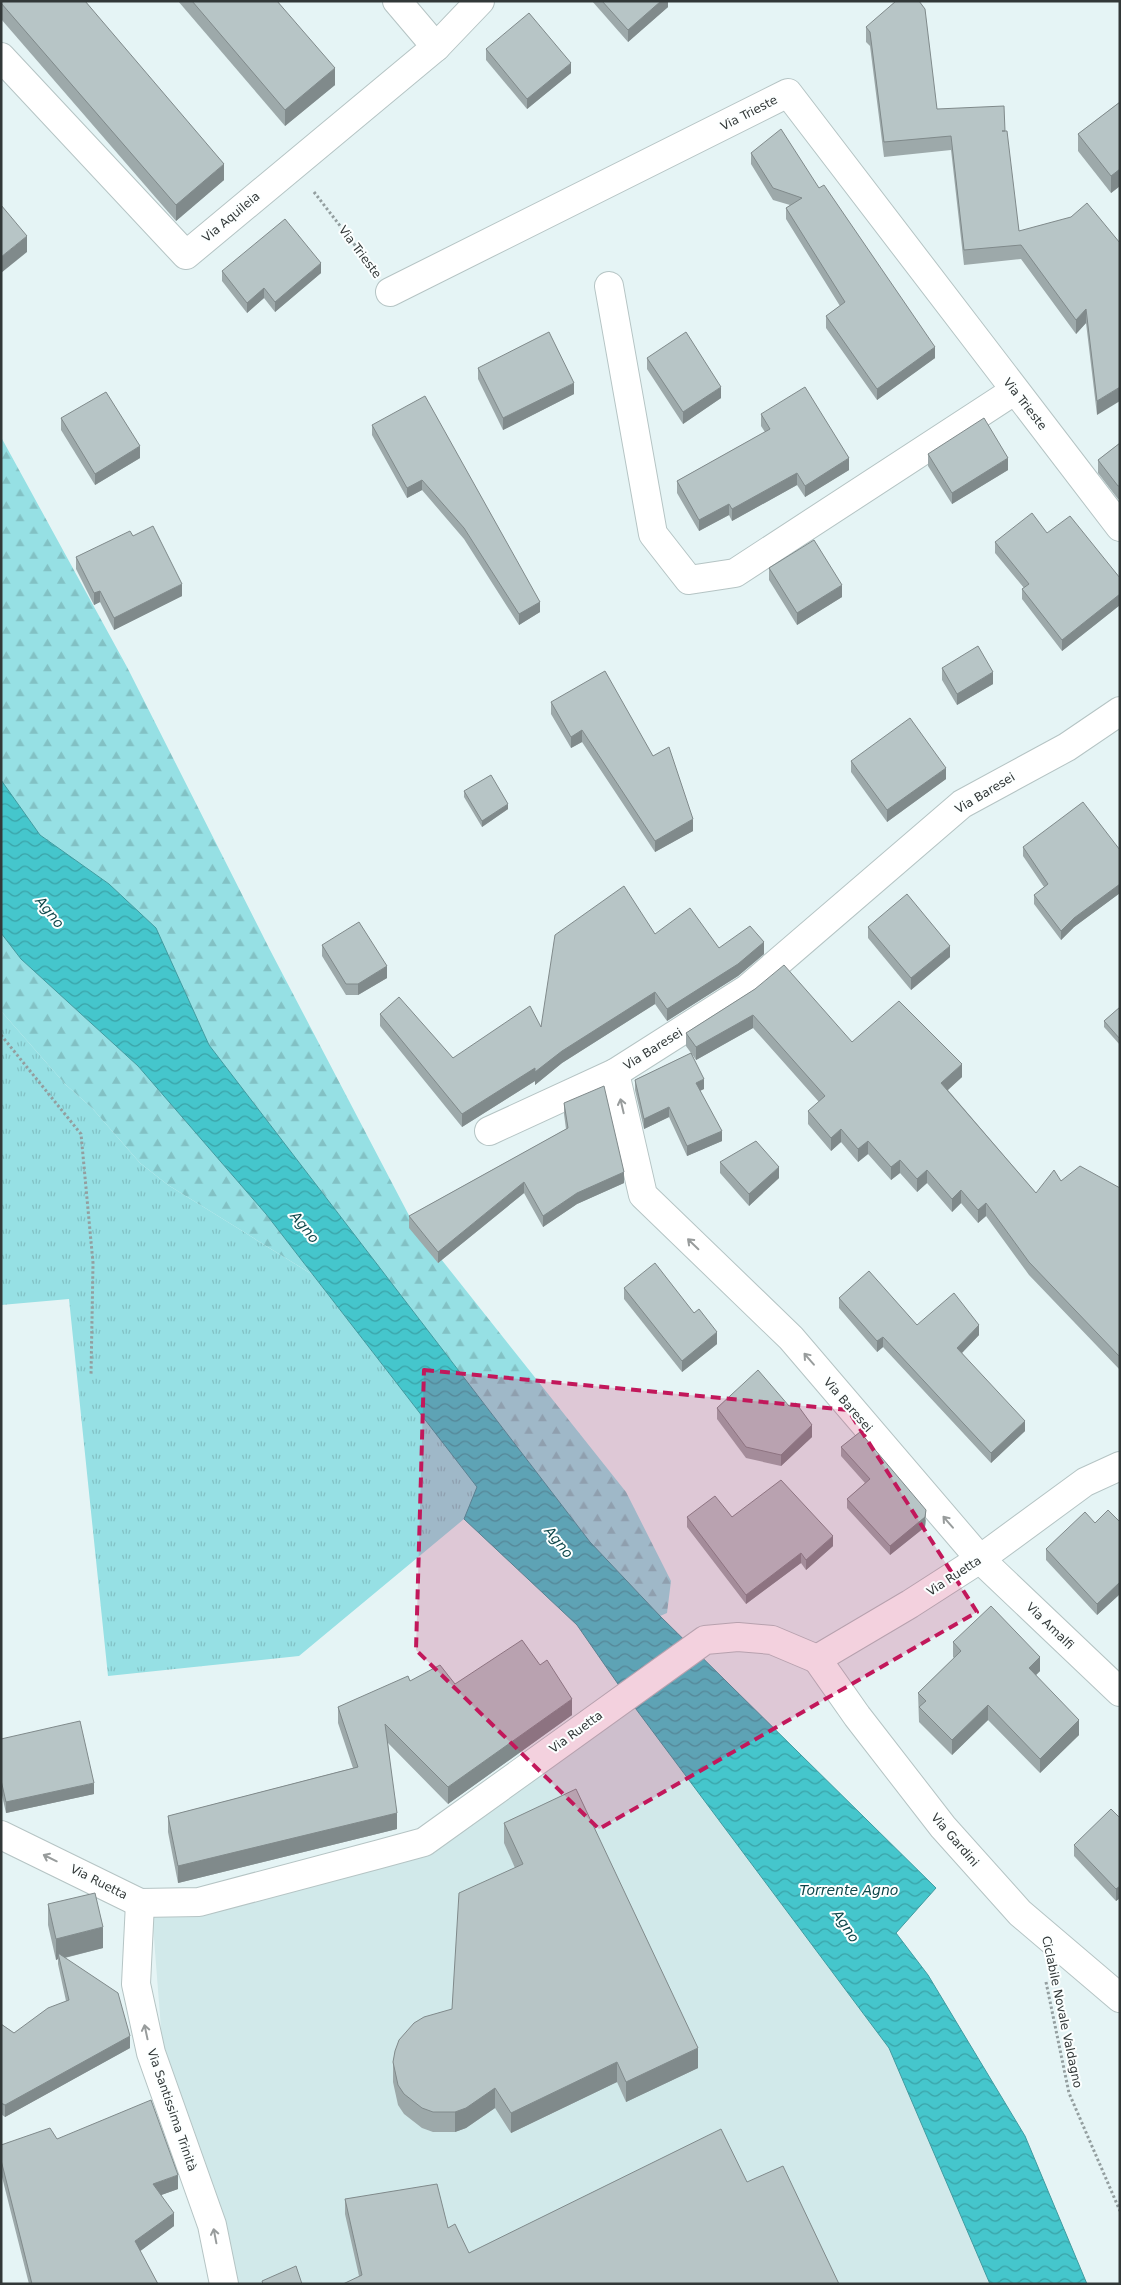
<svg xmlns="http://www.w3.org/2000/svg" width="1121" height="2285" font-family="'DejaVu Sans',sans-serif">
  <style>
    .built { fill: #d1e9ea }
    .grass { fill: url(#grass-tufts) }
    .forest { fill: url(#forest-firs) }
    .water { fill: url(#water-waves); stroke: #3f9ba0 }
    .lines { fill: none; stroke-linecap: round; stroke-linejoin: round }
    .minor-casing { stroke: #b5c4c4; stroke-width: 30 }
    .path { stroke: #939e9f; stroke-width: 3; stroke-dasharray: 2.5 2.5; stroke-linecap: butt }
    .minor { stroke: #fff; stroke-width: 28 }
    .wall { fill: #9da9aa }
    .shaded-wall { fill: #808a8b }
    .building { fill: #b7c5c6; stroke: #808a8b }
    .oneway { stroke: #989c9c }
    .marked { fill: #c2185b; fill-opacity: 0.2; stroke: #c2185b; stroke-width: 4; stroke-dasharray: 10 6; stroke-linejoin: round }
    .labels { text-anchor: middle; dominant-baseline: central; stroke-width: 4; stroke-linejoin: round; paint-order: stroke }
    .street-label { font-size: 12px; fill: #323838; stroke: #fcffff }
    .water-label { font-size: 14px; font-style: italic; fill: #0d474a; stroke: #fcffff }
  </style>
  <defs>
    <pattern id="grass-tufts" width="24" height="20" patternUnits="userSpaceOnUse" patternTransform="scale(1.25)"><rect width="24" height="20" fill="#96e0e4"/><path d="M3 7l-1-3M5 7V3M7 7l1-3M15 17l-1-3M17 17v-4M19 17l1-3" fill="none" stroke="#82c1c4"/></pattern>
    <pattern id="forest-firs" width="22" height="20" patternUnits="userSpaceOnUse" patternTransform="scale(1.25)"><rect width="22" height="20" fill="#96e0e4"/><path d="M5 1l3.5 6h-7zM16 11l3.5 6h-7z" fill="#82c1c4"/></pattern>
    <pattern id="water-waves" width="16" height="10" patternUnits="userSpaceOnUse" patternTransform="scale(1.25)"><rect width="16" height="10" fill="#45c6cc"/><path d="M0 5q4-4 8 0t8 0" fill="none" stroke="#3aa2a7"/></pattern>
  </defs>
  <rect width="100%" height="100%" fill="#e5f4f5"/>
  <polygon class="built" points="627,1697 889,2048 990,2284 236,2284 236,2272 163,2054 151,1900 450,1832"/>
  <polygon class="grass" points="1,1011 66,1085 92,1108 140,1163 168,1185 313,1275 478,1488 464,1519 299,1656 108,1676 69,1299 1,1305"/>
  <g class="forest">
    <polygon points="1,437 127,667 270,950 414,1225 626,1492 671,1581 667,1613 660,1616 590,1542 209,1045 156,928 109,884 40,835 1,780"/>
    <polygon points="1,933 21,959 138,1066 266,1214 313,1275 168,1185 140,1163 92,1108 66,1085 1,1011"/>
  </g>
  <polygon class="water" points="1,780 40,835 109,884 156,928 209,1045 590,1542 660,1616 936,1888 896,1933 928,1975 1025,2136 1087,2284 990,2284 889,2048 627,1697 577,1625 464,1519 477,1487 266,1214 138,1066 21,959 1,933"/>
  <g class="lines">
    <defs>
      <g id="minor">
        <polyline points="397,1 436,47"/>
        <polyline points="1,57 186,255 436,47 480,1"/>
        <polyline points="609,286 653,534 689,580 735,573 1014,391"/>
        <polyline points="390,292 788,93 1120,527"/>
        <polyline points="1120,711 1067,747 962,804 747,989 615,1073 643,1195 791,1338 980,1559 1120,1692"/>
        <polyline points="489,1131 615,1073"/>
        <polyline points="817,1659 857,1716 943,1827 1020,1913 1120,1998"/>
        <polyline points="817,1659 910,1604 980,1559 1085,1482 1120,1466"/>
        <polyline points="1,1835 140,1903 199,1902 380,1854 424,1842 705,1640 738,1637 772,1640 817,1659"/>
        <polyline points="140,1903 136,1984 151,2053 212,2225 224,2284"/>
      </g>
    </defs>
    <use href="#minor" class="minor-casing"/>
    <g class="path">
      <polyline points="314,192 371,266"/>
      <polyline points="1,1035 81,1134 93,1263 91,1376"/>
      <polyline points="1046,1982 1069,2093 1120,2211"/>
    </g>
    <use href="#minor" class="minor"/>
  </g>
  <g class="wall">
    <polygon points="1,1 224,180 176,221 1,19"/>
    <polygon points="178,1 277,1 335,85 285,126"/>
    <polygon points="592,1 668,1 668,7 628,42"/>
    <polygon points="866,27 937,109 1005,131 1019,231 1120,243 1097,415 1086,323 1076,334 1021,259 964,265 951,150 884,157 870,46 866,42"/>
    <polygon points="486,49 571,73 527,109 486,60"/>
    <polygon points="1120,102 1120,186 1111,193 1078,151 1078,134"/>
    <polygon points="751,153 819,188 935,358 877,400 826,328 826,316 840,306 786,219 786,208 790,205 773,200 751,164"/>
    <polygon points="222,271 321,273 275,312 264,298 247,313 222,281"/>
    <polygon points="647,358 721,398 683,424 647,369"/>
    <polygon points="478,368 574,394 503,430 478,379"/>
    <polygon points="761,414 849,470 805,497 797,485 732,521 729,515 699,531 677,493 677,481 765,432 761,426"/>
    <polygon points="61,418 140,458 95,485 61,430"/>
    <polygon points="372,425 540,602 540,612 519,625 464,539 422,490 407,498 372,435"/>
    <polygon points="1120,443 1120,499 1118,499 1098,473 1098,460"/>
    <polygon points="928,454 1008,470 952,504 928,466"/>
    <polygon points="133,536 182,596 114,630 100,602 94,605 76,569 76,557"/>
    <polygon points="995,542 1120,578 1120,605 1062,651 1022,599 1022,589 1024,588 995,553"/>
    <polygon points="769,568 842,597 797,625 769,580"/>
    <polygon points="942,668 993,684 957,705 942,680"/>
    <polygon points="551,702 693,831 655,852 582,742 571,748 551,714"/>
    <polygon points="851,761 946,779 887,822 851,772"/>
    <polygon points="464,791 508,809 482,827 464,797"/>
    <polygon points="1023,847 1120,850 1120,893 1074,927 1061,940 1034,904 1034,895 1044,887 1023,856"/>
    <polygon points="868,927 950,957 911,990 868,938"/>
    <polygon points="655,934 719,948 764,954 738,976 667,1021 655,1004 562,1063 535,1085 535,1081 462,1127 380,1026 380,1014 453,1058 541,1027"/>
    <polygon points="322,945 387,978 358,995 346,995 322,956"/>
    <polygon points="755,989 852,1042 962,1077 948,1090 1036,1193 1061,1181 1120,1188 1120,1370 1029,1275 986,1216 978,1223 961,1203 952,1212 927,1183 917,1192 900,1173 891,1180 868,1154 858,1162 841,1142 831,1151 808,1124 808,1111 819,1102 753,1028 696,1060 692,1054 704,1089 700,1090 722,1141 687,1156 669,1117 644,1129 635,1090 635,1080 691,1053 686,1046 686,1033"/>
    <polygon points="1120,1007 1120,1045 1104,1027 1104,1021"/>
    <polygon points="564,1103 624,1183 577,1204 543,1227 524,1193 438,1263 409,1228 409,1216 566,1129 564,1114"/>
    <polygon points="720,1162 779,1178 749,1206 720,1173"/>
    <polygon points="624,1288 694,1313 717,1344 682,1372 624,1299"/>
    <polygon points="839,1298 917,1325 979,1335 962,1353 1025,1431 991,1463 883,1347 877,1352 839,1308"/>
    <polygon points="717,1408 812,1437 781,1466 746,1458 717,1419"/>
    <polygon points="841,1447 926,1520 925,1527 890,1555 847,1508 847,1499 865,1483 841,1456"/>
    <polygon points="687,1517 732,1517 833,1546 806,1570 801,1563 746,1604 687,1527"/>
    <polygon points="1120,1522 1120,1594 1097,1615 1046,1560 1046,1549 1095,1523"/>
    <polygon points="953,1642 1040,1671 1036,1675 1079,1735 1040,1773 988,1720 952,1755 919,1722 918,1693 954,1658 953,1657"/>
    <polygon points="410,1681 455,1684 572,1715 448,1804 388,1743 397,1829 178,1883 168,1832 168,1816 353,1768 338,1723 338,1707"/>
    <polygon points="1,1739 94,1794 6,1813 1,1791"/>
    <polygon points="1120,1818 1120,1898 1116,1901 1074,1856 1074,1845"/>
    <polygon points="504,1823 698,2068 626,2102 617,2082 511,2133 495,2108 466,2128 455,2132 433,2132 422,2128 404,2114 398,2105 393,2082 393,2062 452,2009 515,1868 504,1843"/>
    <polygon points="48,1904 103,1948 65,1958 130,2048 5,2117 1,2114 1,2024 14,2033 66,2001 58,1964 58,1959 56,1960 48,1925"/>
    <polygon points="57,2139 178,2189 161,2195 174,2226 140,2251 158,2284 29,2284 1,2173 1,2145"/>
    <polygon points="747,2182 839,2284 359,2276 345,2214 345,2199 448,2228 469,2253"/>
  </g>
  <g class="shaded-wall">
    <polygon points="661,1 668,1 668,7 628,42 628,30"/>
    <polygon points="571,63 571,73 527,109 527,99"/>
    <polygon points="335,68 335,85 285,126 285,110"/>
    <polygon points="224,164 224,180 176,221 176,205"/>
    <polygon points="1120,169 1120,186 1111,193 1111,176"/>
    <polygon points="27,236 27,252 1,273 1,257"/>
    <polygon points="321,263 321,273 275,312 275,302"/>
    <polygon points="264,288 264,298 247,313 247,303"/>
    <polygon points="1086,309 1086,323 1076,334 1076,320"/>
    <polygon points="935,347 935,358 877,400 877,389"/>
    <polygon points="574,383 574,394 503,430 503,418"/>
    <polygon points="721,387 721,398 683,424 683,412"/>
    <polygon points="1120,387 1120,401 1097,415 1097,401"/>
    <polygon points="140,446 140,458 95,485 95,474"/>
    <polygon points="849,458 849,470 805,497 805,486"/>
    <polygon points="1008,458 1008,470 952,504 952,493"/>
    <polygon points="797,473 797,485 732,521 732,509"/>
    <polygon points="422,480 422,490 407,498 407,488"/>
    <polygon points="729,504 729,515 699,531 699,520"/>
    <polygon points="182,584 182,596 114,630 114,618"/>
    <polygon points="842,585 842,597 797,625 797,613"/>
    <polygon points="100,591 100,602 94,605 94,593"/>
    <polygon points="1120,594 1120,605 1062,651 1062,640"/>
    <polygon points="540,602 540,612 519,625 519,614"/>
    <polygon points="993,672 993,684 957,705 957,694"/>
    <polygon points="582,730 582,742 571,748 571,737"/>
    <polygon points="946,768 946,779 887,822 887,810"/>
    <polygon points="508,804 508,809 482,827 482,821"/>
    <polygon points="693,819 693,831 655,852 655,841"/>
    <polygon points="1120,884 1120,893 1074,927 1061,940 1061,931 1074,918"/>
    <polygon points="764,942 764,954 738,976 667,1021 667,1009"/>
    <polygon points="950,946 950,957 911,990 911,978"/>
    <polygon points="387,966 387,978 358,995 358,984"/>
    <polygon points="655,992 655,1004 562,1063 535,1085 535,1081 462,1127 462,1114"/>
    <polygon points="753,1015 753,1028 696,1060 696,1047"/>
    <polygon points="962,1064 962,1077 941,1096 941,1083"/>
    <polygon points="704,1079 704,1089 696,1093 696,1083"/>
    <polygon points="669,1107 669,1117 644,1129 644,1119"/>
    <polygon points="841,1129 841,1142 831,1151 831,1138"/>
    <polygon points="722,1131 722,1141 687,1156 687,1146"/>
    <polygon points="868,1141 868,1154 858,1162 858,1149"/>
    <polygon points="900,1160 900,1173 891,1180 891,1167"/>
    <polygon points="779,1167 779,1178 749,1206 749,1194"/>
    <polygon points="927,1170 927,1183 917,1192 917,1179"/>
    <polygon points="624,1172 624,1183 577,1204 543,1227 543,1216 577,1193"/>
    <polygon points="524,1182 524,1193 438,1263 438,1252"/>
    <polygon points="961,1190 961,1203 952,1212 952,1199"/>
    <polygon points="986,1203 986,1216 978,1223 978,1210"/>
    <polygon points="979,1325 979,1335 957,1358 957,1348"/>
    <polygon points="717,1332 717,1344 682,1372 682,1361"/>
    <polygon points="883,1337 883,1347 877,1352 877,1341"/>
    <polygon points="1025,1421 1025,1431 991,1463 991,1453"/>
    <polygon points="812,1425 812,1437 781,1466 781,1455"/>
    <polygon points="926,1510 925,1527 890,1555 890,1546"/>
    <polygon points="833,1536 833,1546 806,1570 806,1560"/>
    <polygon points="801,1553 801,1563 746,1604 746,1595"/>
    <polygon points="1120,1582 1120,1594 1097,1615 1097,1604"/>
    <polygon points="1040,1657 1040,1671 1029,1682 1029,1668"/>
    <polygon points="572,1699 572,1715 448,1804 448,1787"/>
    <polygon points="988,1705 988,1720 952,1755 952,1740"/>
    <polygon points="1079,1720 1079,1735 1040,1773 1040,1759"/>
    <polygon points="94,1783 94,1794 6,1813 6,1802"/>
    <polygon points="397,1813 397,1829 178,1883 178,1866"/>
    <polygon points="1120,1886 1120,1898 1116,1901 1116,1889"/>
    <polygon points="103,1927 103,1948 59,1959 58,1953 58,1959 56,1960 56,1939"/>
    <polygon points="130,2036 130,2048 5,2117 5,2105"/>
    <polygon points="698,2048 698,2068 626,2102 626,2082"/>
    <polygon points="617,2062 617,2082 511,2133 511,2113"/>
    <polygon points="495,2088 495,2108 466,2128 455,2132 455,2112"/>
    <polygon points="178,2175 178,2189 153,2198 153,2184"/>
    <polygon points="174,2213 174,2226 135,2255 135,2241"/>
  </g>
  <g class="building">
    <polygon points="1,1 85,1 224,164 176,205 1,3"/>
    <polygon points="192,1 277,1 335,68 285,110"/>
    <polygon points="602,1 661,1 628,30"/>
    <polygon points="896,1 919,1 925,9 937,109 1004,106 1005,131 1002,131 1007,131 1019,231 1071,217 1087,203 1120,243 1120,387 1097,401 1086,309 1076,320 1021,245 964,250 951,136 884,142 870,32 866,27"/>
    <polygon points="529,13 571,63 527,99 486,49"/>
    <polygon points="1120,102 1120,169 1111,176 1078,134"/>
    <polygon points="781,129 819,188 824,185 935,347 877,389 826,316 845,302 786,208 802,198 773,188 751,153"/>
    <polygon points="1,205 27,236 1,257"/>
    <polygon points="285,219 321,263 275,302 264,288 247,303 222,271"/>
    <polygon points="549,332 574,383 503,418 478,368"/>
    <polygon points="686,332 721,387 683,412 647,358"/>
    <polygon points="805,387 849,458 805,486 797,473 732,509 729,504 699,520 677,481 770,429 761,414"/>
    <polygon points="106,392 140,446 95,474 61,418"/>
    <polygon points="425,396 540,602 519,614 464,528 422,480 407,488 372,425"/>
    <polygon points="984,418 1008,458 952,493 928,454"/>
    <polygon points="1120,443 1120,486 1118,486 1098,460"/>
    <polygon points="1032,513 1047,533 1070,516 1120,578 1120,594 1062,640 1022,589 1029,584 995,542"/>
    <polygon points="153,526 182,584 114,618 100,591 94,593 76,557 130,531 133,536"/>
    <polygon points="814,540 842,585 797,613 769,568"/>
    <polygon points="978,646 993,672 957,694 942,668"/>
    <polygon points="605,671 653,756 669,747 693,819 655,841 582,730 571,737 551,702"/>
    <polygon points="910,718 946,768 887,810 851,761"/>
    <polygon points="491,775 508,804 482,821 464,791"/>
    <polygon points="1083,802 1120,850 1120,884 1074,918 1061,931 1034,895 1048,884 1023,847"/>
    <polygon points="624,886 655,934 690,908 719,948 750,926 764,942 738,964 667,1009 655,992 562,1051 535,1072 535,1068 462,1114 380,1014 399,997 453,1058 530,1006 541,1027 555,935"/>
    <polygon points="907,894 950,946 911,978 868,927"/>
    <polygon points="359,922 387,966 358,984 346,984 322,945"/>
    <polygon points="784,965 852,1042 899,1001 962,1064 941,1083 1036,1193 1054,1170 1061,1181 1080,1166 1120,1188 1120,1357 1029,1262 986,1203 978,1210 961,1190 952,1199 927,1170 917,1179 900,1160 891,1167 868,1141 858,1149 841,1129 831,1138 808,1111 825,1096 753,1015 696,1047 686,1033 755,989"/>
    <polygon points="1120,1007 1120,1039 1104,1021"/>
    <polygon points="691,1053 704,1079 696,1083 722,1131 687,1146 669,1107 644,1119 635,1080"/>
    <polygon points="604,1086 624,1172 577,1193 543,1216 524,1182 438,1252 409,1216 568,1128 564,1103"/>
    <polygon points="756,1141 779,1167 749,1194 720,1162"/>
    <polygon points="655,1263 694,1313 699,1309 717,1332 682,1361 624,1288"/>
    <polygon points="869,1271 917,1325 954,1293 979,1325 957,1348 1025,1421 991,1453 883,1337 877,1341 839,1298"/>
    <polygon points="758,1370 789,1406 796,1403 812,1425 781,1455 746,1447 717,1408"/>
    <polygon points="860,1432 926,1510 925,1517 890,1546 847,1499 870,1479 841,1447"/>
    <polygon points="781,1480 833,1536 806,1560 801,1553 746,1595 687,1517 715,1496 732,1517"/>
    <polygon points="1108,1510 1120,1522 1120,1582 1097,1604 1046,1549 1085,1512 1095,1523"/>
    <polygon points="991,1606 1040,1657 1029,1668 1079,1720 1040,1759 988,1705 952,1740 919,1707 926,1701 918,1693 961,1651 953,1642"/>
    <polygon points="522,1640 540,1665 547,1660 572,1699 448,1787 385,1724 397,1813 178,1866 168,1816 358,1767 338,1707 408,1676 410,1681 440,1665 455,1684"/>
    <polygon points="80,1721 94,1783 6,1802 1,1780 1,1739"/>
    <polygon points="576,1789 698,2048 626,2082 617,2062 511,2113 495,2088 466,2108 455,2112 433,2112 422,2108 404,2094 398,2085 393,2062 395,2051 399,2040 414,2023 424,2017 452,2009 459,1893 523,1864 504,1823"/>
    <polygon points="1111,1809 1120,1818 1120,1886 1116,1889 1074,1845"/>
    <polygon points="95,1893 103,1927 56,1939 48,1904"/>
    <polygon points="58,1953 118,1993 130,2036 5,2105 1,2103 1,2024 14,2033 48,2008 69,2000"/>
    <polygon points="151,2100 178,2175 153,2184 174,2213 135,2241 158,2284 32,2284 1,2160 1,2145 50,2128 57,2139"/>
    <polygon points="721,2129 747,2182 783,2166 839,2284 343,2284 362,2275 345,2199 437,2184 448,2228 455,2224 469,2253"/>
    <polygon points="296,2266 302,2284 263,2284 262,2281"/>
  </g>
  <defs><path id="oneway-shaft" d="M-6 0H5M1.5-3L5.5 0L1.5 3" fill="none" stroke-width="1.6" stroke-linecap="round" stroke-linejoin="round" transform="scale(1.25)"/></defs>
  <g class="oneway">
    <use href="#oneway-shaft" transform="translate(622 1106) rotate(-103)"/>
    <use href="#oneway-shaft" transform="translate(693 1244) rotate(-136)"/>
    <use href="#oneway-shaft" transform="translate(809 1359) rotate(-131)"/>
    <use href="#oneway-shaft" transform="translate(948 1522) rotate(-131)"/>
    <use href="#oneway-shaft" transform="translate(50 1858) rotate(-154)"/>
    <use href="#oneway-shaft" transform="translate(146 2032) rotate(-102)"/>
    <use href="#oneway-shaft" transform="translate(215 2236) rotate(-101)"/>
  </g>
  <path class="marked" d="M424 1370 848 1410 977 1612 599 1829 416 1650Z"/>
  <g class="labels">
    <g class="street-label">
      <text transform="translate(749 113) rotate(-27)">Via Trieste</text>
      <text transform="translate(231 217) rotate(-40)">Via Aquileia</text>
      <text transform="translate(360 252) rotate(53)">Via Trieste</text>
      <text transform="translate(1025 404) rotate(52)">Via Trieste</text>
      <text transform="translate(985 793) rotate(-31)">Via Baresei</text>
      <text transform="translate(653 1049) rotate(-32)">Via Baresei</text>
      <text transform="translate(848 1405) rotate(49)">Via Baresei</text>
      <text transform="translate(954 1576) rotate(-33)">Via Ruetta</text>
      <text transform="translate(1050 1626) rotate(44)">Via Amalfi</text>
      <text transform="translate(576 1732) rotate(-36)">Via Ruetta</text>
      <text transform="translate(955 1840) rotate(49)">Via Gardini</text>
      <text transform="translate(99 1882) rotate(27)">Via Ruetta</text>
      <text transform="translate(1062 2012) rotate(78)">Ciclabile Novale Valdagno</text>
      <text transform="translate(172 2110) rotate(71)">Via Santissima Trinità</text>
    </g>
    <g class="water-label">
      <text transform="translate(50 912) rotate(51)">Agno</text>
      <text transform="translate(305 1227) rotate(51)">Agno</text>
      <text transform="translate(559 1542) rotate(51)">Agno</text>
      <text x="849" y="1890">Torrente Agno</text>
      <text transform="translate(846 1926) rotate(56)">Agno</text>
    </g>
  </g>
  <rect width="1121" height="2285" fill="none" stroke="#323838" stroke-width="5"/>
</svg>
